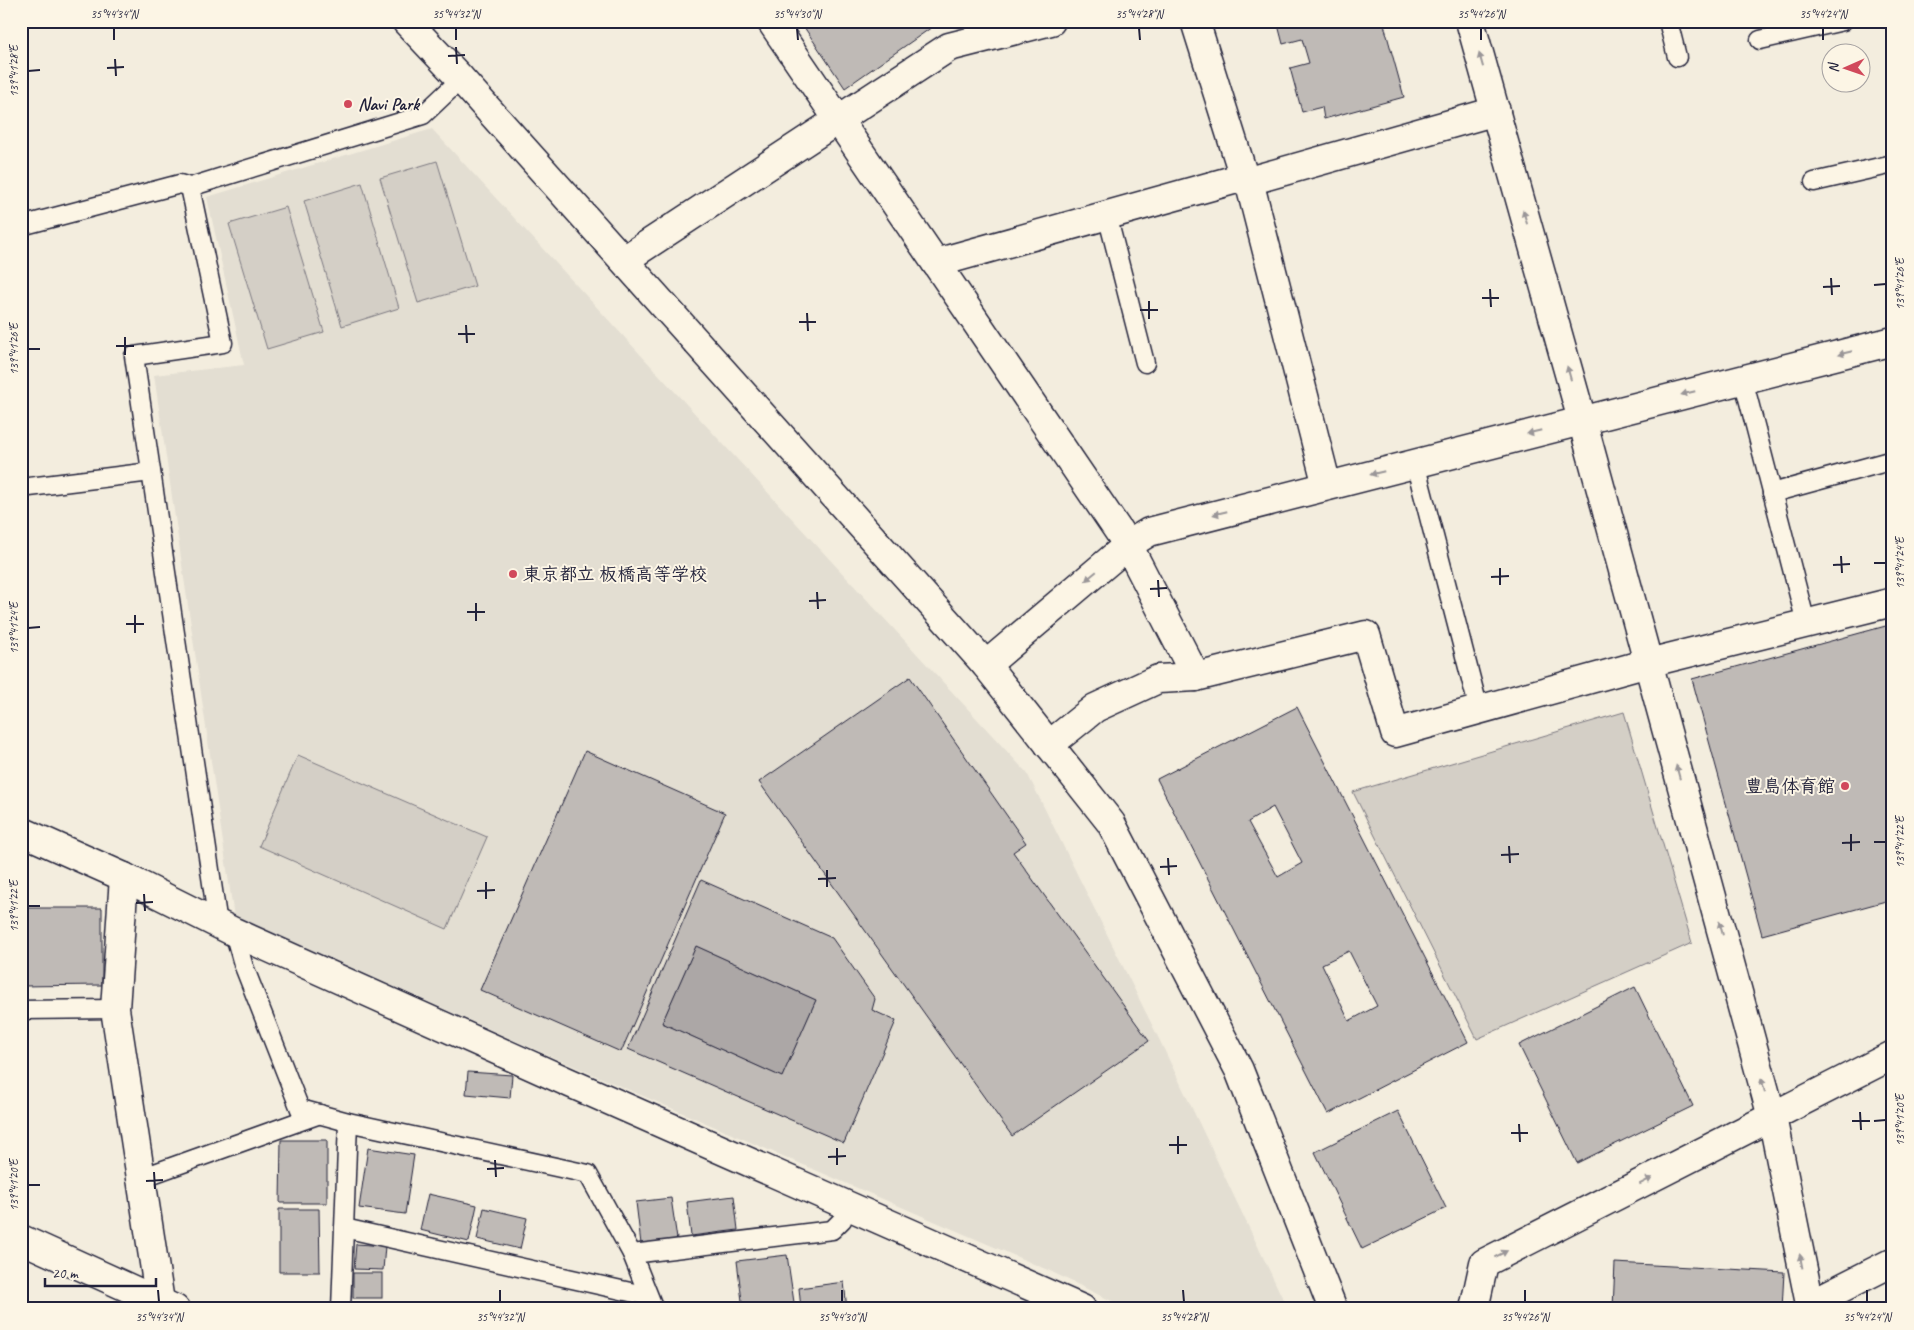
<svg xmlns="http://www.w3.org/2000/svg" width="1914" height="1330" font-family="Caveat,'Klee One',sans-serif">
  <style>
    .built { fill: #e3ded2 }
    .green { fill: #d4cfc6; stroke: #7b7880 }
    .water { fill: #aca7a6; stroke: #75727b }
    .building { fill: #bfbab6; stroke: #22223b; fill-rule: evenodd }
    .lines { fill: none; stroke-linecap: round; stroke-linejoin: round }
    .service-casing { stroke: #22223b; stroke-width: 21 }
    .minor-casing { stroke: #22223b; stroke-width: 31 }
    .tertiary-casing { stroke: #22223b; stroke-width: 31 }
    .secondary-casing { stroke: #22223b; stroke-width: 31 }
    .service { stroke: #fcf5e5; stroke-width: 18 }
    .minor { stroke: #fcf5e5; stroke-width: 28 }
    .tertiary { stroke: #fcf5e5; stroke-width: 28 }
    .secondary { stroke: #fcf5e5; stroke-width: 28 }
    .oneway { fill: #9a9698 }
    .ticks { fill: none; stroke: #22223b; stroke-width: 2 }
    .poi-dot { fill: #d1495b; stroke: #fcf5e5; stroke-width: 2 }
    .labels { text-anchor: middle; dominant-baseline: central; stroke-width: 4; stroke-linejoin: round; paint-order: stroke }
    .poi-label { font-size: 18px; font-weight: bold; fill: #22223b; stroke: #fcf5e5; text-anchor: start }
    .neatline { fill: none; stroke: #22223b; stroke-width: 2 }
    .ticks-label { font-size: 12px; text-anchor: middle; fill: #22223b }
  </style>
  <rect width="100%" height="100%" fill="#f3edde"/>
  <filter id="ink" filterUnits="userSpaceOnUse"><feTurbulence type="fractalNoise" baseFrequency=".02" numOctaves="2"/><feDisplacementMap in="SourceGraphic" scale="10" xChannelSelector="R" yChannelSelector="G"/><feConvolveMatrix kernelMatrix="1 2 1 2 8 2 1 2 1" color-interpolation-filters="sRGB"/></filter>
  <g filter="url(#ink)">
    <polygon class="built" points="432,129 1027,773 1160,1041 1283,1299 1279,1309 1128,1309 1050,1271 543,1053 317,952 234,917 154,375 244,365 207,197"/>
    <g class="green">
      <polygon points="437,161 475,286 418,303 380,178"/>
      <polygon points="362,183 399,308 342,326 304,201"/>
      <polygon points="286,207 324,332 267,349 229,224"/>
      <polygon points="1624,712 1692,943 1477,1039 1353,792"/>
      <polygon points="298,755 487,837 447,929 259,846"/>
    </g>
    <polygon class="water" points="696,946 816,1000 782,1077 662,1023"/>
    <g class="building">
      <polygon points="800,21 934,21 935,25 845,88"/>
      <polygon points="1277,21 1383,21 1404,97 1324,119 1322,107 1302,112 1290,68 1309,63 1302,39 1283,44"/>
      <polygon points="1893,624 1893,899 1762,935 1692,679"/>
      <polygon points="910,677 1026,843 1013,852 1149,1041 1012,1136 759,782"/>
      <path d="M1297 707 1468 1042 1328 1114 1157 779ZM1273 807 1302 863 1278 877 1248 822ZM1349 951 1377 1006 1349 1021 1322 964Z"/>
      <polygon points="585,751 725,813 621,1052 480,990"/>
      <path d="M701 880 832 938 875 999 872 1010 896 1021 844 1143 628 1049ZM696 946 816 1000 782 1077 662 1023Z"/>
      <polygon points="21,908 102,908 102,985 21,986"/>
      <polygon points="1635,987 1693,1106 1577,1163 1519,1045"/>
      <polygon points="468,1072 512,1075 510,1098 466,1094"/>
      <polygon points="1398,1111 1446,1208 1362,1249 1315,1152"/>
      <polygon points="281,1140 327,1140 327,1203 280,1203"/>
      <polygon points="368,1148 414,1155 405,1214 359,1208"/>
      <polygon points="428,1194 477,1205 469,1242 420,1230"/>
      <polygon points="734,1196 738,1230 691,1236 687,1202"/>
      <polygon points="671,1198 677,1239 641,1244 636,1202"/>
      <polygon points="484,1208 527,1218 520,1249 477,1239"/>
      <polygon points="279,1209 319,1209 320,1272 279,1272"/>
      <polygon points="356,1244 385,1246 383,1270 354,1269"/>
      <polygon points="787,1255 795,1309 743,1309 737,1261"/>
      <polygon points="1615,1263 1784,1272 1782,1309 1613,1309"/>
      <rect x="353" y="1273" width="29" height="25"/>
      <polygon points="844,1282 847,1309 801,1309 799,1288"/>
      <polygon points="361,1303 375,1309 359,1309"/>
    </g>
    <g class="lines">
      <defs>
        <g id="service">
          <polyline points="1668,21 1677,57"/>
          <polyline points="1760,40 1843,21"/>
          <polyline points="1814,182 1893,164"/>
          <polyline points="190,187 223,343 134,356 218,924"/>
          <polyline points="1107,215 1145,363"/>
          <polyline points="21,226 180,184 190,187 423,115 461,79"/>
          <polyline points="1743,379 1806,623"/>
          <polyline points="1415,463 1479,710"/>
          <polyline points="21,488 151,472"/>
          <polyline points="1772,493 1893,460"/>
          <polyline points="234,932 243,964 300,1109 348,1122 588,1174 632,1254 654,1309"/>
          <polyline points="21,1010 115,1009"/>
          <polyline points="141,1178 320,1114"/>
          <polyline points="344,1228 648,1296"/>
          <polyline points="632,1254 832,1230 842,1220 848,1204"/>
          <polyline points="341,1309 348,1122"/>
          <polyline points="1039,1309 1047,1293"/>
        </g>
        <g id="minor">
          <polyline points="1195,21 1244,177 1249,181 1327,486"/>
          <polyline points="1470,21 1582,420 1772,1117 1811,1309"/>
          <polyline points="1249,181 1496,111"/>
          <polyline points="624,260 949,47 1051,21"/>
          <polyline points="936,263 1244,177"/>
          <polyline points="1128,545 1196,677"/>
          <polyline points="986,665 1128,545 1149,532 1893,341"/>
          <polyline points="1049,745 1095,708 1158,679 1196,677 1366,635 1395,733 1648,663 1893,602"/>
          <polyline points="21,831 124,877 234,932 570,1083 1082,1309"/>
          <polyline points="124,877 115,1009 160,1302"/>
          <polyline points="1810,1304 1893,1262"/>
          <polyline points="1474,1309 1484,1263 1893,1055"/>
        </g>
        <g id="tertiary">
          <polyline points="406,21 461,79 986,665 1111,823 1239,1070 1333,1309"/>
          <polyline points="771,21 1128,545"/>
        </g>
        <polyline id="secondary" points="21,1239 175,1309"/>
      </defs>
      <use href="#service" class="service-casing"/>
      <use href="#minor" class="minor-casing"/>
      <use href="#tertiary" class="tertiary-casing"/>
      <use href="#secondary" class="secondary-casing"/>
      <use href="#service" class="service"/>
      <use href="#minor" class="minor"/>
      <use href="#tertiary" class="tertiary"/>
      <use href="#secondary" class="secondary"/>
    </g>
    <defs><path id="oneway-solid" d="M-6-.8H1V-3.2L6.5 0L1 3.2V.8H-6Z" transform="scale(1.25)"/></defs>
    <g class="oneway">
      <use href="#oneway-solid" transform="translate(1481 60) rotate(-106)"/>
      <use href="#oneway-solid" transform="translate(1525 217) rotate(-106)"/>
      <use href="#oneway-solid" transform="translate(1845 353) rotate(166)"/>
      <use href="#oneway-solid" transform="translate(1569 373) rotate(-106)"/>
      <use href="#oneway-solid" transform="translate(1688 393) rotate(166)"/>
      <use href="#oneway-solid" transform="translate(1534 432) rotate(166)"/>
      <use href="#oneway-solid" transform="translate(1377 473) rotate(166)"/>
      <use href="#oneway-solid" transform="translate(1220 513) rotate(166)"/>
      <use href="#oneway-solid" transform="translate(1091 576) rotate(140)"/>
      <use href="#oneway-solid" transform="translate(1678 772) rotate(-105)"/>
      <use href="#oneway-solid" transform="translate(1721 928) rotate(-105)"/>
      <use href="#oneway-solid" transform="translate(1763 1085) rotate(-105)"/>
      <use href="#oneway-solid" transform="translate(1646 1181) rotate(-27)"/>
      <use href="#oneway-solid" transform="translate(1501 1254) rotate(-27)"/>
      <use href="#oneway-solid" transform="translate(1801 1261) rotate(-101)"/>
    </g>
  </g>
  <path class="ticks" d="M114 28V40M456 28V40M797 28 798 40M1139 28 1140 40M1481 28V40M1823 28V40M456 47 457 64M448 56 465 55M115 59 116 76M107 68 124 67M28 71 40 70M1831 278 1832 295M1874 285 1886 284M1823 287 1840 286M1490 289 1491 307M1482 298H1499M1149 301V319M1140 310H1158M807 313 808 331M799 322H816M466 325 467 343M458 334H475M125 337V355M116 346H134M28 349H40M1841 556 1842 573M1874 563H1886M1833 565 1850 564M1500 568V585M1491 577 1509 576M1158 580 1159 597M1150 589 1167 588M817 592 818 609M809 601 826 600M476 603V621M467 612H485M135 615V633M126 624H144M28 628 40 627M1851 834V851M1874 842H1886M1842 843 1860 842M1509 846 1510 863M1501 855 1519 854M1168 858 1169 875M1160 867 1177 866M827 870V887M818 879 836 878M486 882V899M477 891 495 890M144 894 145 911M136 903 153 902M28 906H40M1860 1112 1861 1130M1852 1121H1870M1874 1121 1886 1120M1519 1124 1520 1142M1511 1133H1528M1178 1136V1154M1169 1145H1187M837 1148V1165M828 1157 846 1156M495 1160 496 1177M487 1169 504 1168M154 1172 155 1189M146 1181 163 1180M28 1185H40M158 1290 159 1302M500 1290V1302M842 1290V1302M1183 1290 1184 1302M1525 1290V1302M1867 1290V1302"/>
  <g class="poi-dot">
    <circle cx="348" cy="104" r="5"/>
    <circle cx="513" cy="574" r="5"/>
    <circle cx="1845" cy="786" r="5"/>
  </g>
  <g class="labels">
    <g class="poi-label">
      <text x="358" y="104">Navi Park</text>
      <text x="523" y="574">東京都立 板橋高等学校</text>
      <text x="1835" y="786" text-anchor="end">豊島体育館</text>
    </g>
  </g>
  <rect width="1914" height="1330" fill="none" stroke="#fcf5e5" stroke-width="55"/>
  <g transform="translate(1846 68) rotate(268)"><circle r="24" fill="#fcf5e5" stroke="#a5a1a1"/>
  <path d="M0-4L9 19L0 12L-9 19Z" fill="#d1495b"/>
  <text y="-8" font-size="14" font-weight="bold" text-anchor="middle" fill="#22223b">N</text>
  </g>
  <path d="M45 1278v8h111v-8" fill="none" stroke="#22223b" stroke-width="2.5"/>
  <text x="52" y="1278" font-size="15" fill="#22223b" stroke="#fcf5e5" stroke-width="4" paint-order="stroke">20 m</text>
  <rect x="28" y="28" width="1858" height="1274" class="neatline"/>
  <g class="ticks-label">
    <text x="114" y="18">35°44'34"N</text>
    <text x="456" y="18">35°44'32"N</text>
    <text x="797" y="18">35°44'30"N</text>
    <text x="1139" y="18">35°44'28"N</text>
    <text x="1481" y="18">35°44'26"N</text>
    <text x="1823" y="18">35°44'24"N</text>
    <text transform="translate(14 71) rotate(-90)" y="4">139°41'28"E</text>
    <text transform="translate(1900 284) rotate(-90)" y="4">139°41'26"E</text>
    <text transform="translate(14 349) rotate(-90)" y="4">139°41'26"E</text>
    <text transform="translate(1900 563) rotate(-90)" y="4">139°41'24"E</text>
    <text transform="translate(14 628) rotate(-90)" y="4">139°41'24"E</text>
    <text transform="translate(1900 842) rotate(-90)" y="4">139°41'22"E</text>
    <text transform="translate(14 906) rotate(-90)" y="4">139°41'22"E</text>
    <text transform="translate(1900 1120) rotate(-90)" y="4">139°41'20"E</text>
    <text transform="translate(14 1185) rotate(-90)" y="4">139°41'20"E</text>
    <text x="159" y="1321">35°44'34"N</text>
    <text x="500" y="1321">35°44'32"N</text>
    <text x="842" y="1321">35°44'30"N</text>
    <text x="1184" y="1321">35°44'28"N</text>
    <text x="1525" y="1321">35°44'26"N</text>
    <text x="1867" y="1321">35°44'24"N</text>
  </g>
</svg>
